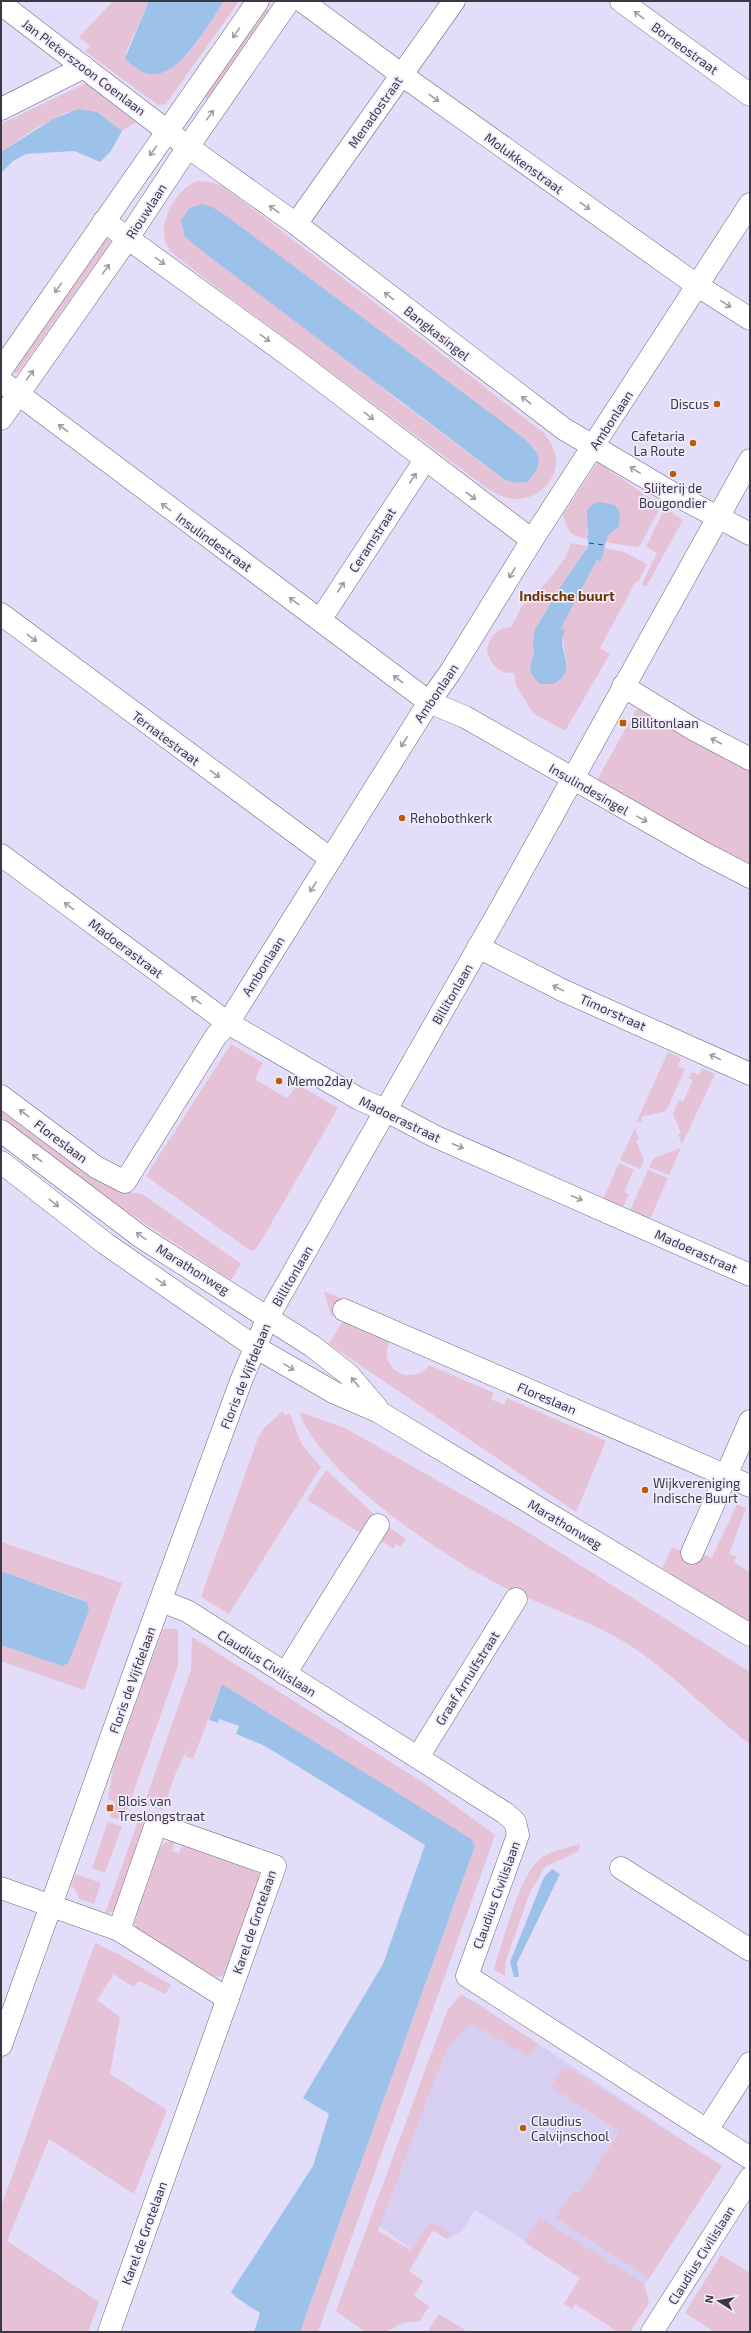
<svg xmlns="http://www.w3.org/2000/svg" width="751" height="2333" font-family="'Exo 2',sans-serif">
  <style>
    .built { fill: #d7cff2 }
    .green { fill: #e5c2d5; fill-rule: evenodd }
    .water { fill: #9dc2ea }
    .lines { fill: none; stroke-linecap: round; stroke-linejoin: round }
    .ferry { stroke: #1d5183; stroke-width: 1; stroke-dasharray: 5 4; stroke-linecap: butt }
    .minor-casing { stroke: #6c657e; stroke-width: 23 }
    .tertiary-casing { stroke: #6c657e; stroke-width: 23 }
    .secondary-casing { stroke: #6c657e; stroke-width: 23 }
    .minor { stroke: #fff; stroke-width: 22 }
    .tertiary { stroke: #fff; stroke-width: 22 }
    .secondary { stroke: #fff; stroke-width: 22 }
    .oneway { stroke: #9d9ca2 }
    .poi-dot { fill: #b95d07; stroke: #f1ecfe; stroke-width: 1.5 }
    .labels { text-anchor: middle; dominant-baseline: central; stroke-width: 3.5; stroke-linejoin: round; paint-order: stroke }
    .street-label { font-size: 13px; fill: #3b3844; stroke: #f1ecfe }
    .poi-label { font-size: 13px; fill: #3b3844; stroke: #f1ecfe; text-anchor: start }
    .neighbourhood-label { font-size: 14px; font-weight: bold; fill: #703502; stroke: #f1ecfe }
  </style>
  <rect width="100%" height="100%" fill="#e4ddfa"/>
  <polygon class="built" points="474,2001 722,2166 631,2306 475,2210 462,2231 447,2239 433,2230 412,2250 374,2222 449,2012"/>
  <g class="green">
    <path d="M113 1H149L125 54 154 75C188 68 206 27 224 1H239L166 104 158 105 85 51 90 46 79 37Z"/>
    <polygon points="263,6 271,11 210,100 202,95"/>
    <polygon points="86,83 136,122 122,131 97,112 67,112 34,129 1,152 1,124"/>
    <path d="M197 181 210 182 223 186 544 433C547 438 552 444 554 450 563 475 540 501 514 499 504 499 497 493 488 489L195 271C188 264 175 257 169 249 154 226 175 190 197 181ZM212 207 525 439 535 449 516 483 505 480 396 399 181 220 189 208Z"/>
    <polygon points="105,237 110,240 110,243 18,373 12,372"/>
    <path d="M598 462 661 506 641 544 637 547 604 542 607 537 616 530 586 528 588 539C569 535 569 533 563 515Z"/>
    <polygon points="665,508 683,520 646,587 642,584 657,553 646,547"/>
    <path d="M571 543 587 546 537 625C532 637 537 650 531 662L567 664 561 628 597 560 601 562 603 548 624 552 647 564 638 582 636 581 600 648 610 654 565 731 533 713 516 685 514 673C499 674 491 666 487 651 489 637 497 628 511 627L522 606 547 582 566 557Z"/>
    <polygon points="643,709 750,770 750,867 600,784 598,778 636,710"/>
    <polygon points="231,1044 263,1063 257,1074 256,1080 258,1081 286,1098 289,1097 297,1084 338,1108 264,1236 255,1250 251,1251 146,1176"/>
    <polygon points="668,1052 681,1058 678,1066 685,1069 666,1111 641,1117 642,1121 636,1123"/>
    <polygon points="702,1068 715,1074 682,1144 678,1134 681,1133 673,1114 679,1100 683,1102 693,1080 689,1078 692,1072 699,1075"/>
    <polygon points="1,1104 125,1191 144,1195 241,1264 231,1280 119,1206 1,1118"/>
    <polygon points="635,1128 639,1139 636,1140 644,1161 640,1169 620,1160"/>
    <polygon points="681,1148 669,1175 649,1167 654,1158"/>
    <polygon points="619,1163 634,1170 624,1192 629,1194 623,1207 603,1199"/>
    <polygon points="648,1170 668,1178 650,1219 630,1211"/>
    <polygon points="324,1291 343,1299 334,1315 331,1316"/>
    <path d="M343 1321 389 1341C388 1347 386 1351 387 1357 392 1378 417 1381 429 1365L494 1393 491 1399 504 1405 507 1398 606 1441 576 1512 329 1344Z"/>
    <polygon points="283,1411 284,1415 290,1414 302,1445 321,1467 229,1614 201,1597 258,1438 265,1427"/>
    <path d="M299 1412 345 1428 521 1528 750 1672V1744C707 1712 671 1671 626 1643 589 1620 547 1608 508 1589 447 1560 322 1476 299 1412Z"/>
    <polygon points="326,1470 375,1515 362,1534 307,1500"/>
    <polygon points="737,1504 746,1508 729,1554 737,1557 734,1562 750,1573 750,1624 662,1568 672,1547 693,1556 696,1552 712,1558"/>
    <polygon points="386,1525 406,1539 400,1547 396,1544 394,1549 377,1539"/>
    <polygon points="1,1542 122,1583 84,1690 1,1661 1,1645 62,1666 68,1664 89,1606 84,1600 1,1571"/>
    <polygon points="163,1629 178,1629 178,1666 123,1821 110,1817 115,1802 108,1799 114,1764"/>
    <polygon points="192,1637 424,1783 495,1835 318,2332 300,2332 474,1849 222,1684 193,1759 186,1757 188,1748 175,1775 163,1810 144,1804 191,1670"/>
    <polygon points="142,1810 151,1813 149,1819 114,1911 105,1914"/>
    <polygon points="108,1822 122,1826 105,1873 92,1868"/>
    <polygon points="175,1841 172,1851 179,1853 183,1844 255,1870 260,1876 228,1973 218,1977 212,1975 137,1929 133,1921 158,1850 165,1842"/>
    <path d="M580 1844 579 1851 545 1867 530 1892 506 1960 505 1976 494 1969C502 1944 520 1874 540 1859 552 1850 566 1848 580 1844Z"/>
    <polygon points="75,1874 101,1883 94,1904 80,1899 74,1888 71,1887"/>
    <polygon points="95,1943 120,1955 171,1985 165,1994 139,1981 133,1987 114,1974 97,2000 120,2017 110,2074 167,2110 134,2194 49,2139 7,2241 99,2302 88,2332 1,2332 1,2207"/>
    <polygon points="461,1994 538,2044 529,2056 471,2024 450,2043 430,2091 378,2231 411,2250 431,2221 451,2234 447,2239 433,2230 409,2271 423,2281 414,2296 429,2306 420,2321 403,2323 385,2332 365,2332 336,2311 447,2011"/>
    <polygon points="563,2068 570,2069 722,2166 649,2278 556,2218 573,2190 579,2194 620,2131 551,2087"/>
    <polygon points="540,2218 644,2284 649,2303 630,2332 618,2332 575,2304 572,2309 564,2304 580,2278 524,2242"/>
    <polygon points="721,2255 750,2273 750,2332 715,2332 685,2313"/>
    <polygon points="439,2314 468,2332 428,2331"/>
  </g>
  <g class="water">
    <path d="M149 1H224C208 24 174 92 139 70 134 66 128 63 125 58Z"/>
    <polygon points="78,109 97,112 122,131 111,151 100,162 74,151 26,154 13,161 1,173 1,152 53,119"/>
    <path d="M202 204 212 207 225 215 525 439C542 456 544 464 527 482L516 483 505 480 202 251 185 237 181 220 189 208Z"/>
    <path d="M600 502 615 505 620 512 619 526 607 537 601 562 597 560 561 628 565 630C554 651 581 667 554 684H540L532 675 530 667 534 652 533 642 535 629 561 586 588 546 587 510 594 503Z"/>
    <polygon points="1,1571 87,1602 89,1610 68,1664 62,1666 1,1645"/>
    <polygon points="222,1684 471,1839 475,1846 300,2332 254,2332 260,2313 237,2298 231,2292 313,2166 329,2114 303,2098 383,1964 425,1845 265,1746 236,1734 239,1726 219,1719 218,1723 209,1720"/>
    <polygon points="552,1869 560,1874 517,1963 519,1977 514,1977 510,1962 544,1877"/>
  </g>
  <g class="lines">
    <polyline class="ferry" points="589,543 604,545"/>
    <defs>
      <g id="minor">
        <polyline points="302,1 402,75 698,286 750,319"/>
        <polyline points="621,1 750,95"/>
        <polyline points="1,4 188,147 296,224 564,429 672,493 750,534"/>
        <polyline points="1,109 84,67"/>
        <polyline points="104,221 295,360 532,540"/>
        <polyline points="296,224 454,1"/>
        <polyline points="1,370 258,1"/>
        <polyline points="1,381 429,702 465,717 702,852 750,877"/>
        <polyline points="1,419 128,238 188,147 289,1"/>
        <polyline points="1,614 331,859"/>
        <polyline points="320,620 425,460"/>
        <polyline points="623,686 693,729 750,759"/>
        <polyline points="1,855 228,1023 359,1099 385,1110 434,1136 750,1275"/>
        <polyline points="478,947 562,990 750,1074"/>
        <polyline points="1,1096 96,1167 125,1182 216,1036 228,1023 429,702 451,671 532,540 750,204"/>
        <polyline points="344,1310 750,1486"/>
        <polyline points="692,1553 750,1421"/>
        <polyline points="161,1601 187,1611 505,1813 515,1822 518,1835 467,1976 750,2158"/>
        <polyline points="285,1674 378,1525"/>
        <polyline points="418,1757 516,1599"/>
        <polyline points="621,1868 750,1950"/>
        <polyline points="1,1888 119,1930 228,1999"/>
        <polyline points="707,2130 750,2063"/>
        <polyline points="109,2332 275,1866 156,1824 119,1930"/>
        <polyline points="652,2332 750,2178"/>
      </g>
      <polyline id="tertiary" points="1,2045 146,1640 241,1381 268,1317 502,906 750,460"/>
      <g id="secondary">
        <polyline points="1,1131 141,1237 312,1346 348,1374 377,1408"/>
        <polyline points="1,1162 106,1244 255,1347 335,1393 379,1412 750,1635"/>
      </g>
    </defs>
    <use href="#minor" class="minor-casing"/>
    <use href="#tertiary" class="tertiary-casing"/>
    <use href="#secondary" class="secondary-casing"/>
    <use href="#minor" class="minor"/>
    <use href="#tertiary" class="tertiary"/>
    <use href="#secondary" class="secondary"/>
  </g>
  <defs><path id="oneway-shaft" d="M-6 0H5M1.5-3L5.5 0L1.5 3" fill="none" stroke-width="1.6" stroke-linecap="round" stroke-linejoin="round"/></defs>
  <g class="oneway">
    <use href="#oneway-shaft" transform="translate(639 15) rotate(-144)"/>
    <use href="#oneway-shaft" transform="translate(236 33) rotate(125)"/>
    <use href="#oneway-shaft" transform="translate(434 98) rotate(36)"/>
    <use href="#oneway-shaft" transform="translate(210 115) rotate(-55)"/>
    <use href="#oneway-shaft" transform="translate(153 151) rotate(126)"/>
    <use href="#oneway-shaft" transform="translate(585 206) rotate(36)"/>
    <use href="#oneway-shaft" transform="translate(274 209) rotate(-144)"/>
    <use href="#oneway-shaft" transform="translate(160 261) rotate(36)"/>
    <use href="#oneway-shaft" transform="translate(106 269) rotate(-54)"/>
    <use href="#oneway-shaft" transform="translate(58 288) rotate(125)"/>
    <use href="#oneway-shaft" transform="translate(389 296) rotate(-142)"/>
    <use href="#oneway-shaft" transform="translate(726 304) rotate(32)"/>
    <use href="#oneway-shaft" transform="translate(265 338) rotate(36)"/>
    <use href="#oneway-shaft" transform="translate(30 375) rotate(-54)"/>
    <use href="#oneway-shaft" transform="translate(526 400) rotate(-143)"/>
    <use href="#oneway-shaft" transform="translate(369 416) rotate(38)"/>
    <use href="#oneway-shaft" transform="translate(63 428) rotate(-143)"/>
    <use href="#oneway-shaft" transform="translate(635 470) rotate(-149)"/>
    <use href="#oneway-shaft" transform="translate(413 478) rotate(-57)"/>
    <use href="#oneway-shaft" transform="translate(471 496) rotate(37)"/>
    <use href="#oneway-shaft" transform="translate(166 507) rotate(-143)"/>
    <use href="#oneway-shaft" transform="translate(512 573) rotate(121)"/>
    <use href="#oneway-shaft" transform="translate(341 587) rotate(-57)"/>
    <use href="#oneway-shaft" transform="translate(294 601) rotate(-144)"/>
    <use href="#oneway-shaft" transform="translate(32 638) rotate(37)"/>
    <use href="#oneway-shaft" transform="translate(398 679) rotate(-143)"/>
    <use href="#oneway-shaft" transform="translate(716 741) rotate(-152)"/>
    <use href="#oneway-shaft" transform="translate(404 742) rotate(122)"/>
    <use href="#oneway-shaft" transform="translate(215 774) rotate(37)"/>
    <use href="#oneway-shaft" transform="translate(642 819) rotate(29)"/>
    <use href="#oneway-shaft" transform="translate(313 887) rotate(122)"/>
    <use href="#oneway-shaft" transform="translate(69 906) rotate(-143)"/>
    <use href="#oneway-shaft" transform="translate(558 988) rotate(-154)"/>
    <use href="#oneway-shaft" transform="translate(196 1000) rotate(-144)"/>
    <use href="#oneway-shaft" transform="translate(715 1057) rotate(-155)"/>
    <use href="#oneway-shaft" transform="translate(24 1113) rotate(-143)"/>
    <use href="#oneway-shaft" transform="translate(458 1146) rotate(23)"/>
    <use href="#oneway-shaft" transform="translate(37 1158) rotate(-143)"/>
    <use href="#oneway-shaft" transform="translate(577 1198) rotate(23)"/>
    <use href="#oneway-shaft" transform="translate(54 1203) rotate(38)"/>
    <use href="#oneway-shaft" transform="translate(141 1236) rotate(-145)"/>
    <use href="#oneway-shaft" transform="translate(161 1282) rotate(35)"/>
    <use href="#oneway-shaft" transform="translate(289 1367) rotate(32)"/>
    <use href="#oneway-shaft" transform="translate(355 1382) rotate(-129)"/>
  </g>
  <g class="poi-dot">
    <circle cx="717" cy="404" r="4"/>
    <circle cx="693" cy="443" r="4"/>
    <circle cx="673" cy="474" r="4"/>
    <rect x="619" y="719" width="8" height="8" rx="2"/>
    <circle cx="402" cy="818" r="4"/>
    <circle cx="279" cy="1081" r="4"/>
    <circle cx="645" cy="1490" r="4"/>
    <rect x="106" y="1804" width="8" height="8" rx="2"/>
    <circle cx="523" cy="2128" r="4"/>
  </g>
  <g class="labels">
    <g class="street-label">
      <text transform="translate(685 48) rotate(36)">Borneostraat</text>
      <text transform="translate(84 67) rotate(37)">Jan Pieterszoon Coenlaan</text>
      <text transform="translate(375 112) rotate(-55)">Menadostraat</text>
      <text transform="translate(524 163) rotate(36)">Molukkenstraat</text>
      <text transform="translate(146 211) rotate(-57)">Riouwlaan</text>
      <text transform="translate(437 333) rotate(38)">Bangkasingel</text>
      <text transform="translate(611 420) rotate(-57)">Ambonlaan</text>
      <text transform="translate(372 540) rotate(-57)">Ceramstraat</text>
      <text transform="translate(214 542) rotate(36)">Insulindestraat</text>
      <text transform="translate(436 693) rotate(-56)">Ambonlaan</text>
      <text transform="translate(166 738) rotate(37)">Ternatestraat</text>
      <text transform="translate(589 789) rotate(30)">Insulindesingel</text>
      <text transform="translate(126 948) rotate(37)">Madoerastraat</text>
      <text transform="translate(263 966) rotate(-58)">Ambonlaan</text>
      <text transform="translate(452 994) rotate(-60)">Billitonlaan</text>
      <text transform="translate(613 1012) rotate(24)">Timorstraat</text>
      <text transform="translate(400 1119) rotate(26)">Madoerastraat</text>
      <text transform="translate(61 1141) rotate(37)">Floreslaan</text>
      <text transform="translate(696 1251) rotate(24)">Madoerastraat</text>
      <text transform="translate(193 1269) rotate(32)">Marathonweg</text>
      <text transform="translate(292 1276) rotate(-60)">Billitonlaan</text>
      <text transform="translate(245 1376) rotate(-68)">Floris de Vijfdelaan</text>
      <text transform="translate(547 1398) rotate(23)">Floreslaan</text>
      <text transform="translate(565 1524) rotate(31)">Marathonweg</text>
      <text transform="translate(267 1663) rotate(32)">Claudius Civilislaan</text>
      <text transform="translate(467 1678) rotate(-58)">Graaf Arnulfstraat</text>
      <text transform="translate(132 1680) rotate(-70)">Floris de Vijfdelaan</text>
      <text transform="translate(496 1895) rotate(-70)">Claudius Civilislaan</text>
      <text transform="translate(254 1922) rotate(-71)">Karel de Grotelaan</text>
      <text transform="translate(144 2233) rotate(-70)">Karel de Grotelaan</text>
      <text transform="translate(701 2255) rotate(-58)">Claudius Civilislaan</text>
    </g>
    <g class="poi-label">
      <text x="709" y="404" text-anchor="end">Discus</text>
      <text x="685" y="436" text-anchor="end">Cafetaria<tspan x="685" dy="15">La Route</tspan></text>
      <text x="673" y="488" text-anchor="middle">Slijterij de<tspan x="673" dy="15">Bougondier</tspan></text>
      <text x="631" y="723">Billitonlaan</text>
      <text x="410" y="818">Rehobothkerk</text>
      <text x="287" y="1081">Memo2day</text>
      <text x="653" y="1483">Wijkvereniging<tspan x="653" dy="15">Indische Buurt</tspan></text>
      <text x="118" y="1801">Blois van<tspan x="118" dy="15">Treslongstraat</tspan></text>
      <text x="531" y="2121">Claudius<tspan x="531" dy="15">Calvijnschool</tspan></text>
    </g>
    <g class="neighbourhood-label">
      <text x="567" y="595">Indische buurt</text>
    </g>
  </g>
  <rect width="751" height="2333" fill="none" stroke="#3b3844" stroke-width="4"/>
  <g transform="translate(719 2301) rotate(281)" stroke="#f1ecfe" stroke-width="3" paint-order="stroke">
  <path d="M0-3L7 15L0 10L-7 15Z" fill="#3b3844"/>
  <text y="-6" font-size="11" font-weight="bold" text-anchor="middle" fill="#3b3844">N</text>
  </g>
</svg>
